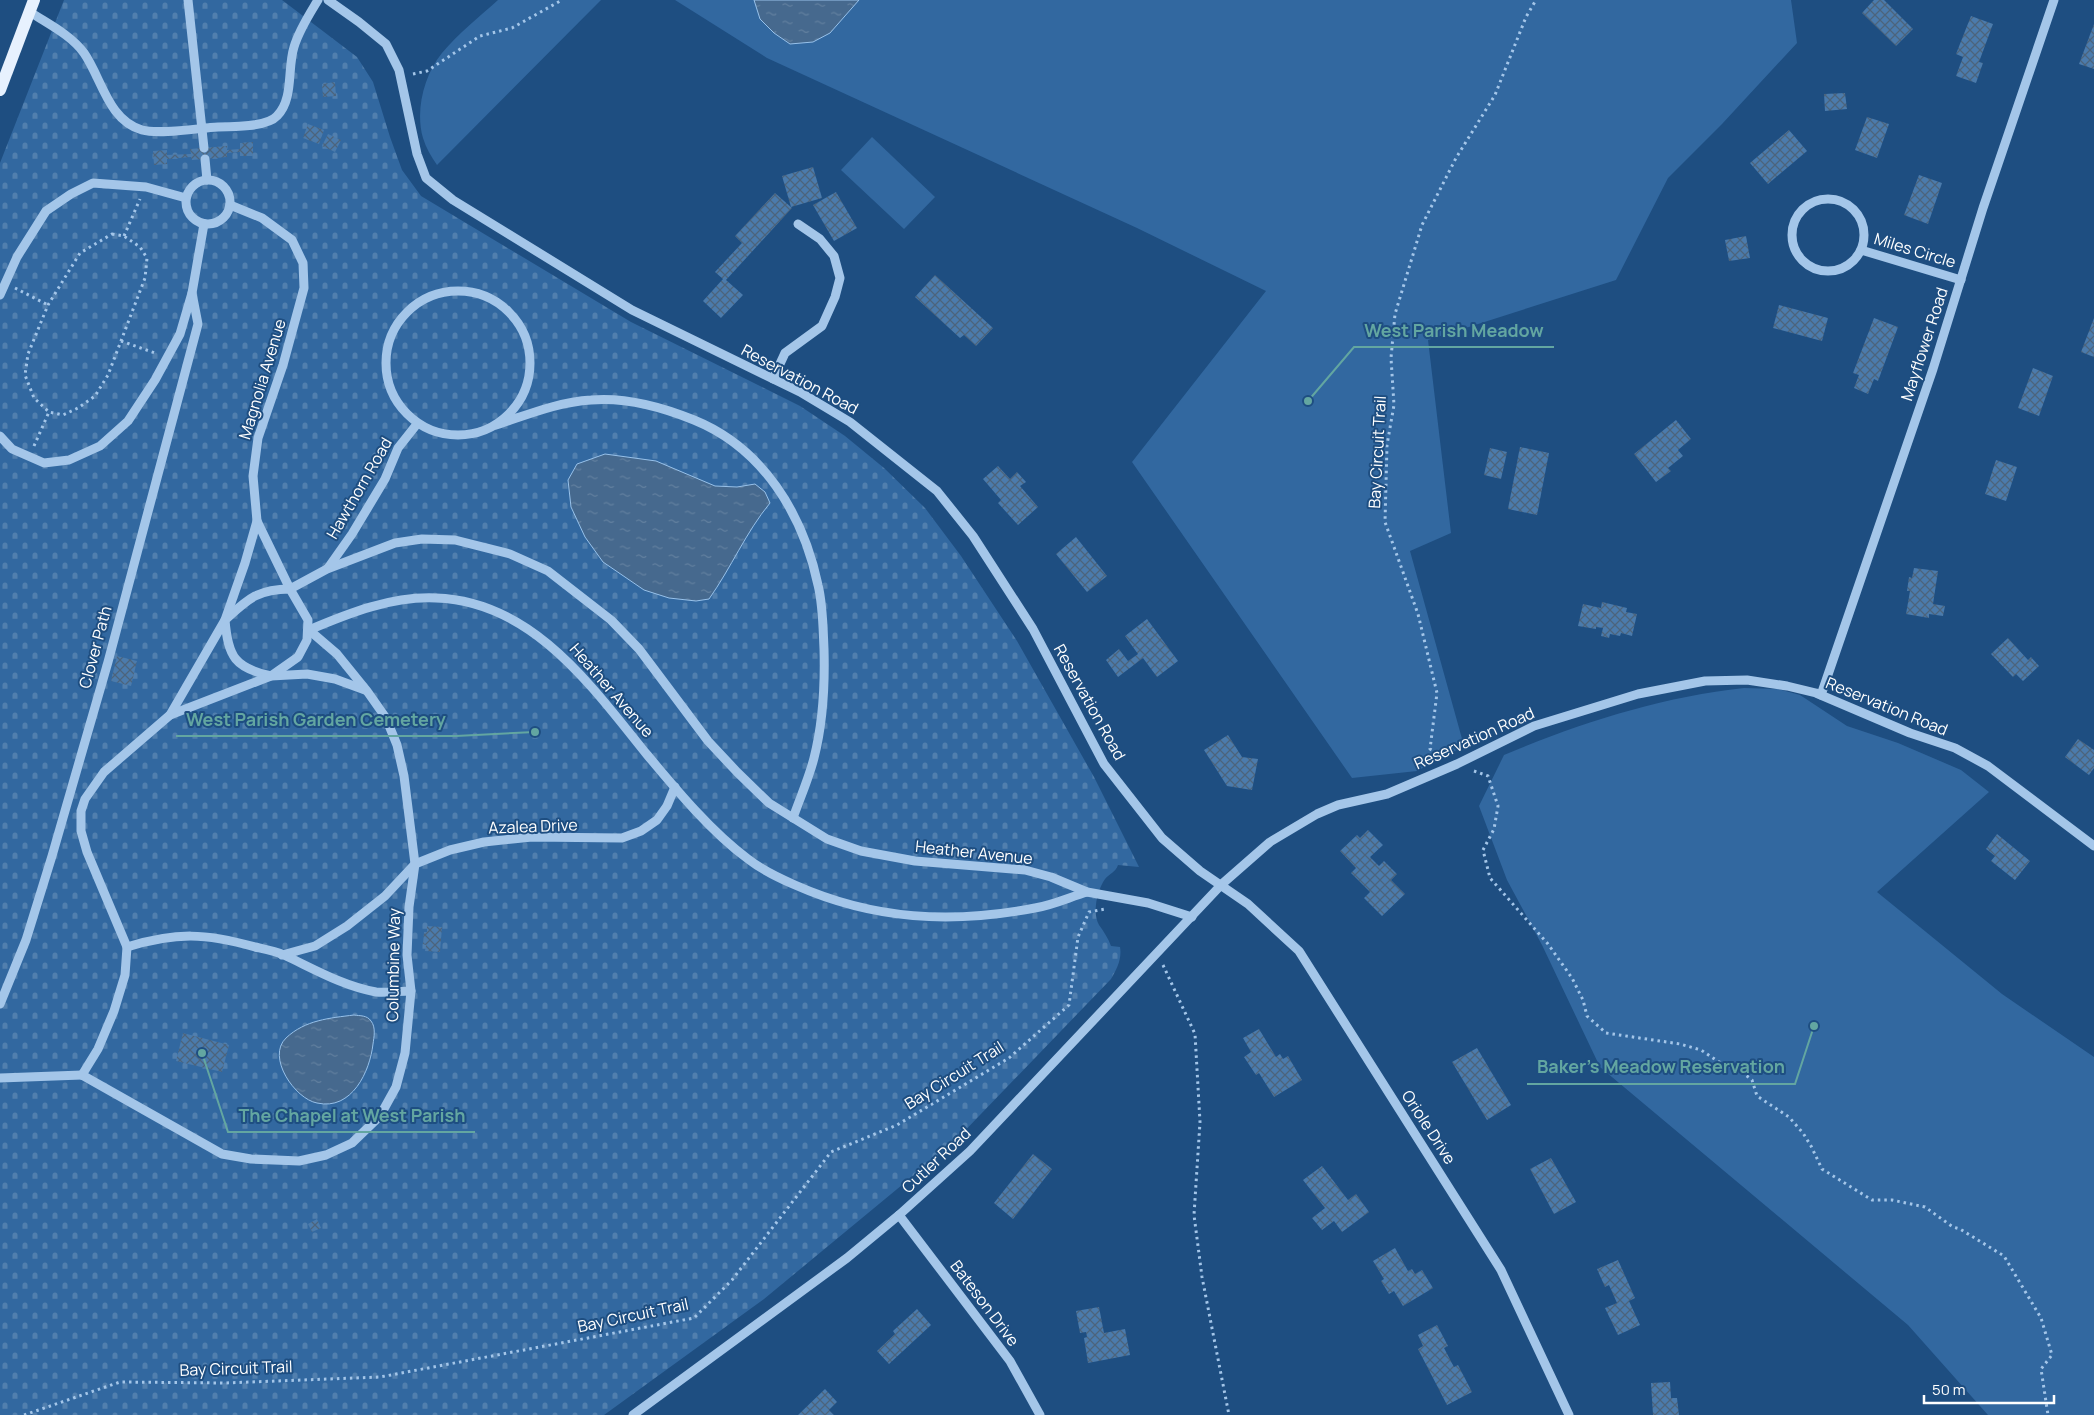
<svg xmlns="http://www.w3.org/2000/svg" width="2094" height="1415" font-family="Manrope,sans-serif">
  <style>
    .green { fill: #3268a0 }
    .cemetery { fill: url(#cemetery-stones) }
    .water { fill: url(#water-ripples); stroke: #97c1ea }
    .building { fill: url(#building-cross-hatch) }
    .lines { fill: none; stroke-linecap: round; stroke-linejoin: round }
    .path { stroke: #a4c6e9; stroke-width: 3; stroke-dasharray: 2.5 4; stroke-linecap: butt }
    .minor { stroke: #a4c6e9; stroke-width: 9 }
    .major { stroke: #e7f1fe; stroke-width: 12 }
    .labels { text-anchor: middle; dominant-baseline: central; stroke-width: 4; stroke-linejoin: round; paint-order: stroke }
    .street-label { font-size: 16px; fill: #fff; stroke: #1e4e81 }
    .leader { fill: none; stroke: #63a6a1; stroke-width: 2 }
    .callout-dot { fill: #63a6a1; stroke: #1e4e81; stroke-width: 2 }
    .callout-label { font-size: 18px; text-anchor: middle; font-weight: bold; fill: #63a6a1; stroke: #1e4e81; stroke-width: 4; stroke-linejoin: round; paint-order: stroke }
  </style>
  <defs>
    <pattern id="cemetery-stones" width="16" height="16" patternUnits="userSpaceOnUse" patternTransform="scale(1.25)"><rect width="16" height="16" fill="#3268a0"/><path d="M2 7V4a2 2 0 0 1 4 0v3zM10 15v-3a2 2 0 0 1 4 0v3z" fill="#517fae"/></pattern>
    <pattern id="water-ripples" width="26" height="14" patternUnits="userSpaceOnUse" patternTransform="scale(1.25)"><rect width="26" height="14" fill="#46698e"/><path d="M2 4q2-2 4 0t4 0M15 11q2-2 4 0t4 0" fill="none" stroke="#62809f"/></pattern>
    <pattern id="building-cross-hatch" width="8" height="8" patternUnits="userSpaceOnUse" patternTransform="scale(1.25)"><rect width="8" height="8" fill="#4b7bac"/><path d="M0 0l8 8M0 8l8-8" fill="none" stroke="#4c647c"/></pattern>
  </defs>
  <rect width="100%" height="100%" fill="#1e4e81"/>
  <g class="green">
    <path d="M498 0H601L437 165C431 156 426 148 423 138 415 111 424 75 442 53 458 34 479 17 498 0Z"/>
    <polygon points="675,0 1791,0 1797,43 1722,124 1668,178 1616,280 1428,340 1451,533 1410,551 1464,746 1417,771 1352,778 1132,462 1266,291 1137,228 767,58"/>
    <polygon points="872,137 935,197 904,229 841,170"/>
    <path d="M1744 688 1778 689 1800 695 1847 726 1898 743 1961 770 1989 792 1877 892 2002 994 2094 1057V1415H1988L1908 1325 1600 1067 1542 945 1507 880 1479 806 1504 755C1580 723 1661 697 1744 688Z"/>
  </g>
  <path class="cemetery" d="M64 0H282L357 57 373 82 390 137 402 170 421 196 631 322 800 406 845 436 884 468 925 508 961 556 1017 641 1094 777 1139 867 1118 865C1115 873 1110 873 1105 879 1097 890 1092 913 1099 925 1104 932 1108 938 1111 946L1120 947C1122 959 1117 969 1111 979L954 1142 764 1299 604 1415H0V163Z"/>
  <g class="water">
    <polygon points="754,0 859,0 830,33 813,42 790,44 774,33 760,19"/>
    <path d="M605 454 656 461 715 486 737 487 755 484 765 492 770 503C746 532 731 568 709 599L696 601 669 598 644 590 603 562 585 537 571 507 568 480 577 464Z"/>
    <path d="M354 1015C360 1016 367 1015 371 1021 376 1027 374 1037 373 1044 370 1071 352 1111 317 1103 295 1099 266 1057 286 1038 305 1020 330 1018 354 1015Z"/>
  </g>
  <g class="building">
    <polygon points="1874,0 1884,0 1913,29 1896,46 1862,13"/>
    <polygon points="1971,16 1993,24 1979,62 1983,63 1976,83 1956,76 1963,57 1956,54"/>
    <polygon points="2094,24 2094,69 2079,64"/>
    <polygon points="335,82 336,96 323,97 322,84"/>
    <polygon points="1845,93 1847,109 1825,111 1824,94"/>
    <polygon points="1867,117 1889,124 1877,158 1855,150"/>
    <polygon points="308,124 324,130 319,144 303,138"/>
    <polygon points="1789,130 1807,151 1768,184 1750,163"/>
    <polygon points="328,134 341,140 335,152 322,146"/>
    <polygon points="253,142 253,156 240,156 240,152 227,153 227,157 192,160 191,157 167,159 167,164 154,165 153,151 167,150 167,155 191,154 190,149 227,146 227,150 240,149 240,143"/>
    <polygon points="813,167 822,198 791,207 782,176"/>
    <polygon points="1919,175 1942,183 1928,224 1904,215"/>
    <polygon points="836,192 857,228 834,241 813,205"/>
    <polygon points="775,193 792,208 726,280 743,295 721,318 703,301 723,279 715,272 742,243 735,236"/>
    <polygon points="1746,236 1750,258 1729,261 1725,240"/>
    <polygon points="935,275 993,328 976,346 964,335 960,338 915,297"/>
    <polygon points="1779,305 1828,318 1822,341 1773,328"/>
    <polygon points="1874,318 1898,327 1878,381 1874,379 1868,394 1854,388 1859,375 1853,373"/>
    <polygon points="2094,318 2094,357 2081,352"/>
    <polygon points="2033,368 2053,376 2039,416 2018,408"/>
    <polygon points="1676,420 1691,439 1678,450 1683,456 1668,468 1671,471 1656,482 1634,454"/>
    <polygon points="1520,447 1549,453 1537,515 1508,509"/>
    <polygon points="1490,448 1507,452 1501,479 1484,475"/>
    <polygon points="1996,460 2017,467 2006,501 1985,494"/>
    <polygon points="998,466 1010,479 1017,472 1026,482 1020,486 1038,507 1018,525 998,503 1001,500 983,479"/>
    <polygon points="1076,537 1107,576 1087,592 1056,554"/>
    <polygon points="1914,568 1938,571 1933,604 1945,606 1943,616 1929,614 1929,618 1906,614 1910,591 1907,591 1909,577 1912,578"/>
    <polygon points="1602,602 1627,608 1626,612 1637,614 1632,636 1621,633 1620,636 1610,634 1609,638 1601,636 1603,628 1596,627 1596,629 1578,626 1583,604 1601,608"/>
    <polygon points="1147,619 1178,661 1157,677 1143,658 1118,677 1106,660 1119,649 1128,661 1138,654 1125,636"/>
    <polygon points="2008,638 2028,660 2031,657 2039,666 2023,681 2016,674 2013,677 1991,654"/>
    <polygon points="117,656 137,661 131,686 111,681"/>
    <polygon points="1228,735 1242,757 1258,759 1252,790 1227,786 1204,750"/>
    <polygon points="2078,739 2094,750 2094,768 2089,775 2065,757"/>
    <polygon points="1368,830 1383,845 1370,857 1379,866 1384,861 1397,874 1391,880 1405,894 1382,916 1364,898 1370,892 1351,873 1356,868 1340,851 1357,835 1360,838"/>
    <polygon points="1997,834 2030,861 2015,880 1991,861 1995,856 1986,849"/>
    <polygon points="427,926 442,927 440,952 425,951 426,945 423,944 424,932 427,932"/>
    <polygon points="1259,1029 1276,1057 1280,1054 1283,1059 1288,1056 1302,1080 1274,1097 1259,1073 1256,1075 1244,1057 1251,1052 1243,1038"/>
    <polygon points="183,1033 229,1045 222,1072 176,1061"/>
    <polygon points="1477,1048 1511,1105 1487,1120 1452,1062"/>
    <polygon points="1033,1154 1052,1169 1013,1219 994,1203"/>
    <polygon points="1551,1158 1576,1202 1554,1214 1530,1169"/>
    <polygon points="1322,1166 1348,1200 1356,1194 1369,1212 1342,1232 1334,1221 1322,1230 1312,1218 1325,1208 1303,1180"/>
    <polygon points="317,1219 321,1228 312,1232 308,1224"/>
    <polygon points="1395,1248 1408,1271 1412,1269 1415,1274 1422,1270 1433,1288 1403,1306 1394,1291 1389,1294 1381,1281 1384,1279 1373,1261"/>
    <polygon points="1618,1260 1635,1298 1629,1301 1640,1325 1618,1335 1605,1308 1617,1303 1609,1285 1605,1287 1597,1269"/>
    <polygon points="1099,1307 1104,1333 1125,1329 1130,1355 1088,1363 1084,1338 1087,1337 1086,1332 1080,1333 1076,1311"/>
    <polygon points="917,1309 931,1325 889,1364 877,1351 895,1334 893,1331"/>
    <polygon points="1437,1325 1448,1346 1444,1348 1454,1367 1458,1365 1472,1392 1447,1405 1418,1349 1423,1346 1418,1335"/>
    <polygon points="1670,1382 1671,1398 1677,1398 1679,1415 1653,1415 1651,1383"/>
    <polygon points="825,1389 837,1402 829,1410 834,1415 798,1415"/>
  </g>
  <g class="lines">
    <g class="path">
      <polyline points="413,74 427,71 480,36 512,28 562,0"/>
      <polygon points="112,234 124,236 140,247 147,258 145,278 108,375 95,396 78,408 63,415 49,412 34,398 25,375 28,354 48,305 80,253"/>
      <polyline points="124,236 140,199"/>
      <polyline points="15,288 48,305"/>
      <polyline points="121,341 155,353"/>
      <polyline points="34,446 49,412"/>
      <polyline points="1443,756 1430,749 1437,693 1418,614 1385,522 1387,445 1394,405 1391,358 1395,314 1422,225 1456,158 1495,95 1526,17 1536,0"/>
      <polyline points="1474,771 1488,776 1498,806 1494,829 1483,850 1490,878 1548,944 1572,978 1583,1000 1587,1016 1606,1033 1680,1044 1701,1050 1719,1062 1738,1069 1752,1080 1757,1096 1789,1117 1803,1133 1811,1146 1822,1169 1872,1200 1892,1200 1925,1207 1953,1227 1960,1229 2004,1256 2041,1318 2052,1355 2041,1369 2048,1415"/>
      <polyline points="1163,965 1195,1034 1200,1122 1194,1215 1202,1277 1229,1415"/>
      <polyline points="24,1415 120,1382 225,1383 380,1377 694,1318 732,1280 831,1152 897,1125 1009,1058 1069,1005 1078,937 1089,912 1105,909"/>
    </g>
    <g class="minor">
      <polyline points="188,0 204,148"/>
      <polyline points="328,0 359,22 386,44 399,70 417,154 426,178 453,200 632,310 800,392 850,422 937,491 973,536 1033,629 1104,764 1162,838 1200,871 1248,904 1299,951 1501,1270 1569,1415"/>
      <path d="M30 12C48 24 71 35 84 53 102 79 108 120 142 130 160 135 199 128 218 127 233 127 267 127 277 116 294 99 287 69 294 47 299 30 309 15 318 0"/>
      <polyline points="205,159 207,180"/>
      <circle cx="208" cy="202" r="22"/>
      <circle cx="1828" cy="235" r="36"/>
      <polyline points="1861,250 1961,280"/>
      <circle cx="458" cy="363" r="72"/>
      <polyline points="0,295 17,257 46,211 71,194 93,183 146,187 186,198"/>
      <polyline points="773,379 785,353 822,326 835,297 840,278 834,256 820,239 798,224"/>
      <path d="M496 425C527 415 558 402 591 400 626 397 662 407 694 420 763 448 803 514 818 585 823 605 823 628 824 649 825 684 823 723 814 758 809 778 800 798 793 818"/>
      <polyline points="0,436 12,449 44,463 69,460 100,446 128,421 155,380 180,334 192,293 204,224"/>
      <polyline points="257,521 290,589 327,569 395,543 422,539 455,540 510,554 548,571 611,620 639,649 708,741 737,772 769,803 827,839 861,851 915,861 1025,870 1051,877 1087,892 1148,903 1192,917"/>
      <polyline points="328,568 352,534 385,479 398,448 417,424"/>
      <path d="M290 589 308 620 307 640 298 657 271 676C235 668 228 657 225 620 247 600 257 589 290 589Z"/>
      <polyline points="1821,695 1933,369 1983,208 2054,0"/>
      <polyline points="170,715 271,676 307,674 335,679 365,690"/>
      <path d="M127 947C177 932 205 933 255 947 264 949 275 951 284 955 314 969 343 986 376 992 387 993 400 991 411 991"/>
      <polyline points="282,955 315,946 347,926 385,896 415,864 450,850 484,842 532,837 622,838 641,831 657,820 667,806 675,787"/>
      <polyline points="0,1004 26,940 52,856 108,662 198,324 192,293"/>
      <path d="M82 1075 222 1154 251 1159 299 1161 326 1155 352 1143 380 1116 396 1087 405 1053 411 991 407 955 409 907 415 864 404 776 397 745 386 718 367 691 337 654 309 630C349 613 392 596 436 598 531 601 590 684 644 751 674 787 710 831 748 859 762 870 779 878 795 885 874 920 951 924 1035 908 1053 905 1070 897 1087 892"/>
      <polyline points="82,1075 98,1049 114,1011 125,975 127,947 87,852 81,831 81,811 85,799 104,772 170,715 225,620 245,563 257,521 253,476 258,438 283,365 304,288 303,263 292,240 262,218 230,205"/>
      <polyline points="0,1078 82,1075"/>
      <polyline points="899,1215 1010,1361 1040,1415"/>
      <polyline points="633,1415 847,1258 899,1215 970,1151 1222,884 1270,842 1317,814 1338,805 1387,794 1457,764 1534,726 1638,694 1705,681 1747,680 1787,686 1816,693 1910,733 1955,748 1988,766 2094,846"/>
    </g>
    <polyline class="major" points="0,90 34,0"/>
  </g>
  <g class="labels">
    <g class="street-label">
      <text transform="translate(1915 250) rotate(17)">Miles Circle</text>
      <text transform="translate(1924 344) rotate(-72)">Mayflower Road</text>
      <text transform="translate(262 379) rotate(-73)">Magnolia Avenue</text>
      <text transform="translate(800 379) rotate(28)">Reservation Road</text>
      <text transform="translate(1377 452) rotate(-87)">Bay Circuit Trail</text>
      <text transform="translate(359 488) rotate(-60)">Hawthorn Road</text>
      <text transform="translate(95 647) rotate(-75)">Clover Path</text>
      <text transform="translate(612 690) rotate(49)">Heather Avenue</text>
      <text transform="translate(1090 702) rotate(61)">Reservation Road</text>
      <text transform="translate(1887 706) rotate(22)">Reservation Road</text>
      <text transform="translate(1474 738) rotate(-24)">Reservation Road</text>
      <text transform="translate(533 826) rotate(-2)">Azalea Drive</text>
      <text transform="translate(974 852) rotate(6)">Heather Avenue</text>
      <text transform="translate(393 965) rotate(-89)">Columbine Way</text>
      <text transform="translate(954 1075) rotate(-32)">Bay Circuit Trail</text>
      <text transform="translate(1429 1127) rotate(57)">Oriole Drive</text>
      <text transform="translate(936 1160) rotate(-43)">Cutler Road</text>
      <text transform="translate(985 1303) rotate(53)">Bateson Drive</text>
      <text transform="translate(633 1315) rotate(-12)">Bay Circuit Trail</text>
      <text transform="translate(236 1368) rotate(-2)">Bay Circuit Trail</text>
    </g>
  </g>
  <path class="leader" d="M1308 401L1354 347H1554M535 732L456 736H176M1814 1026L1795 1084H1527M202 1053L228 1132H475"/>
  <g class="callout-dot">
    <circle cx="1308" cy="401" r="5"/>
    <circle cx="535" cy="732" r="5"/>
    <circle cx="1814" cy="1026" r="5"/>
    <circle cx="202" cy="1053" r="5"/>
  </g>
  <g class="callout-label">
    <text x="1454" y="337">West Parish Meadow</text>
    <text x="316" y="726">West Parish Garden Cemetery</text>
    <text x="1661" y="1073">Baker's Meadow Reservation</text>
    <text x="352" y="1122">The Chapel at West Parish</text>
  </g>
  <path d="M1924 1395v8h130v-8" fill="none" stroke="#ffffff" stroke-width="2.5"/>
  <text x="1932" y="1395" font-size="15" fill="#ffffff" stroke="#1e4e81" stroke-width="4" paint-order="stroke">50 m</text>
</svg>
